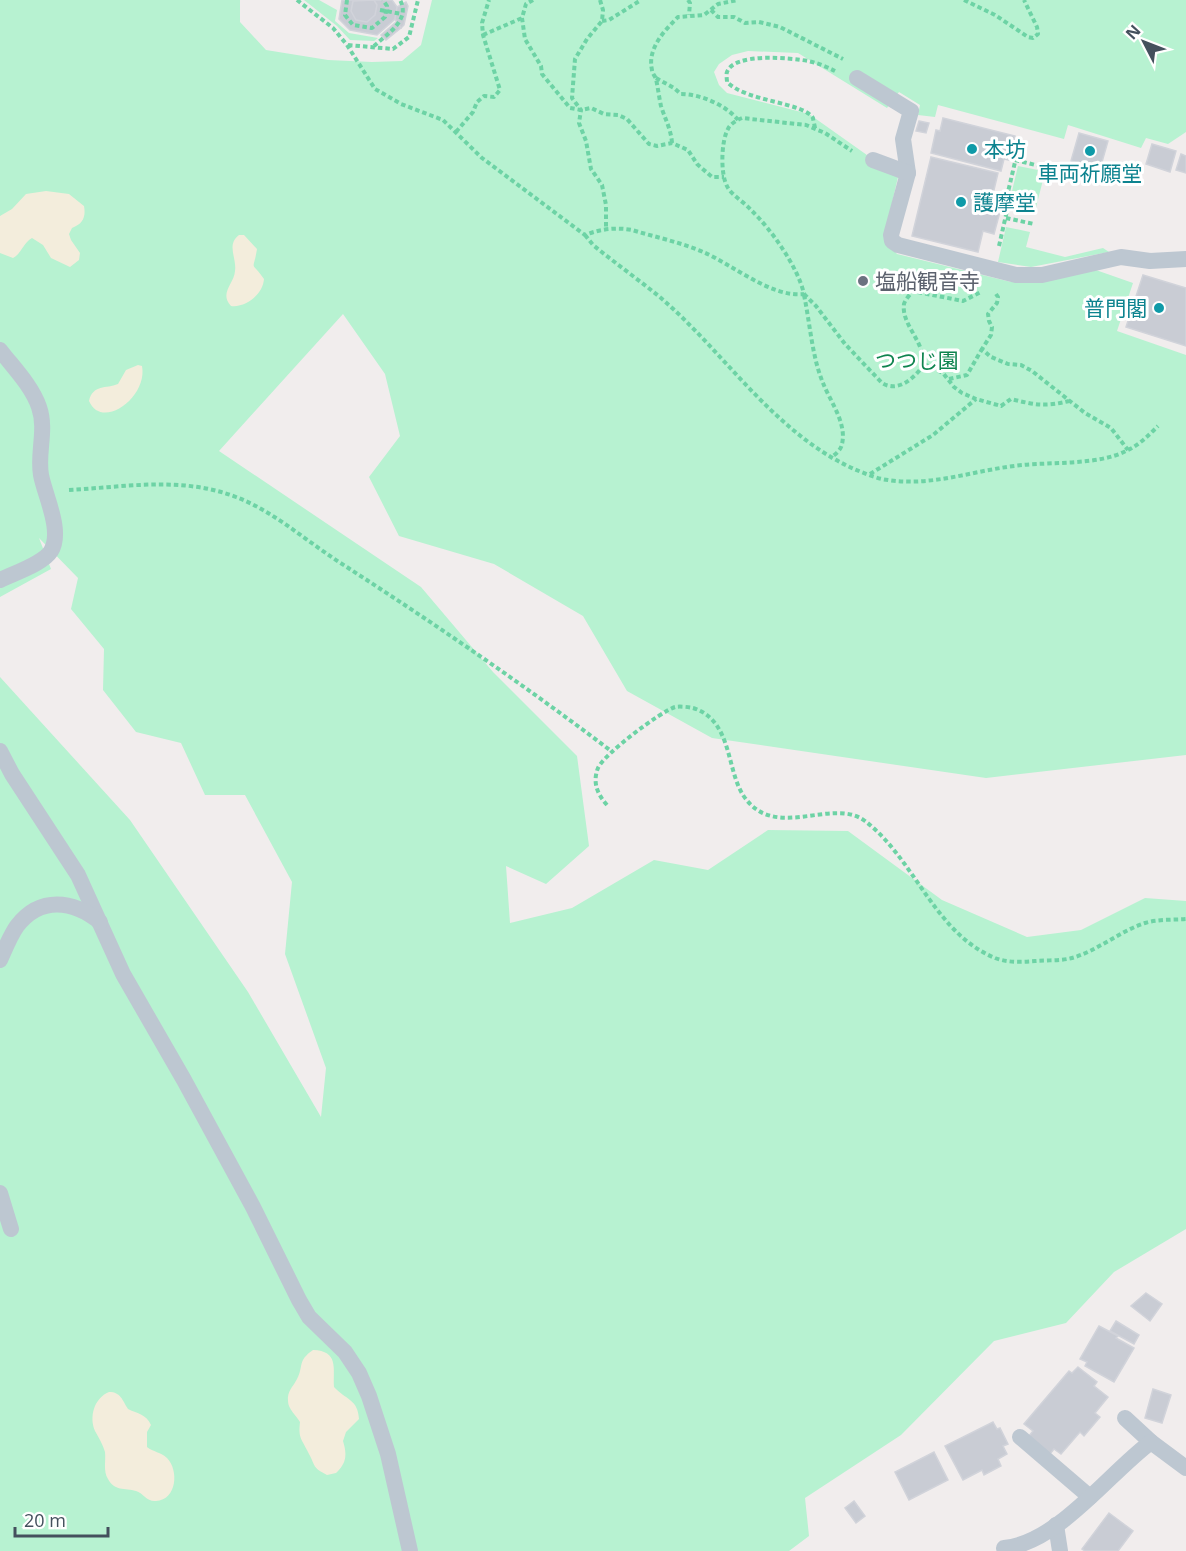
<svg xmlns="http://www.w3.org/2000/svg" width="1186" height="1551" font-family="'Open Sans','Noto Sans JP',sans-serif">
  <style>
    .green { fill: #b7f2d1 }
    .sand { fill: #f3eddc }
    .building { fill: #c9ccd4; stroke: #d1d3da; stroke-width: 1.5 }
    .lines { fill: none; stroke-linecap: round; stroke-linejoin: round }
    .path { stroke: #6dd3a5; stroke-width: 4; stroke-dasharray: 4.5 3; stroke-linecap: butt }
    .lane { stroke: #bdc7d1; stroke-width: 16 }
    .culture-dot { fill: #0f9aa8; stroke: #fff; stroke-width: 2 }
    .worship-dot { fill: #6b7280; stroke: #fff; stroke-width: 2 }
    .labels { text-anchor: middle; dominant-baseline: central; stroke-width: 6; stroke-linejoin: round; paint-order: stroke }
    .culture-label { font-size: 21px; fill: #0d838f; stroke: #fff; text-anchor: start }
    .worship-label { font-size: 21px; fill: #5b616d; stroke: #fff; text-anchor: start }
    .park-label { font-size: 21px; fill: #0f844f; stroke: #fff }
  </style>
  <rect width="100%" height="100%" fill="#f1eded"/>
  <g class="green">
    <polygon points="0,0 240,0 240,22 266,50 328,60 372,62 402,61 421,45 432,0 1186,0 1186,132 1168,144 1146,138 1141,148 1068,125 1064,139 938,105 935,117 918,115 920,105 899,92 887,108 798,53 748,51 732,55 719,64 714,72 719,85 727,93 809,114 898,177 884,238 897,254 1011,282 1093,269 1133,283 1117,331 1186,355 1186,755 986,778 712,738 627,691 583,616 494,564 399,536 369,477 400,436 385,374 343,314 219,451 421,587 493,672 577,756 589,846 546,884 506,866 510,923 572,908 654,860 708,870 768,830 848,831 942,900 1027,937 1081,930 1145,898 1186,901 1186,1229 1114,1272 1066,1323 994,1341 901,1435 805,1498 809,1536 789,1551 0,1551 0,677 130,820 248,992 321,1117 326,1068 285,954 292,882 245,795 205,795 181,743 136,732 103,690 104,649 71,609 78,578 39,538 51,569 0,597"/>
    <polygon points="304,0 319,0 337,10 335,21 349,33 378,38 374,41 350,40 337,26"/>
    <polygon points="1018,166 1038,170 1036,179 1043,180 1034,215 1010,209 1015,192 1012,191"/>
    <polygon points="1006,227 1030,232 1026,247 1065,257 1103,248 1109,252 1031,267 998,262"/>
  </g>
  <g class="sand">
    <path d="M46 191 69 194 84 206C86 217 83 224 72 228L69 234 71 240 80 253 79 260 70 267 51 258 43 245 32 238C23 243 22 253 13 258L0 253V216L12 209 26 194Z"/>
    <path d="M239 235H244L257 249C253 274 250 259 264 279 263 294 246 308 231 306 219 293 234 284 235 271 237 258 226 245 239 235Z"/>
    <path d="M138 365 142 366C148 397 102 431 89 401 93 384 106 389 118 384L126 370Z"/>
    <path d="M313 1350C339 1351 333 1368 334 1387 346 1400 358 1399 359 1419L346 1432 343 1441C347 1454 347 1463 336 1473L327 1475C312 1467 316 1467 309 1454 302 1439 298 1439 300 1422 296 1415 288 1409 288 1401 287 1391 293 1387 297 1379 304 1366 297 1361 313 1350Z"/>
    <path d="M109 1392C121 1392 122 1400 128 1409 138 1414 146 1414 151 1425L147 1432V1447C153 1452 161 1452 167 1458 179 1470 177 1500 156 1501 147 1502 143 1493 136 1491 125 1488 114 1491 108 1479 103 1471 106 1461 105 1452 103 1445 99 1438 95 1431 89 1417 94 1398 109 1392Z"/>
  </g>
  <g class="building">
    <polygon points="342,0 392,0 397,7 395,19 377,35 350,30 339,19"/>
    <polygon points="374,0 377,5 375,15 367,22 356,20 351,11 353,1"/>
    <polygon points="406,2 408,6 404,25 401,28 395,19 397,7"/>
    <polygon points="396,22 401,28 386,40 381,35"/>
    <polygon points="943,118 1015,136 1009,160 1004,159 1001,171 931,153 936,130 940,131"/>
    <polygon points="919,121 929,123 926,133 916,131"/>
    <polygon points="1079,133 1108,141 1100,169 1071,161"/>
    <polygon points="1152,144 1176,151 1170,172 1146,164"/>
    <polygon points="1181,154 1186,156 1186,173 1176,170"/>
    <polygon points="931,157 998,173 993,194 1004,196 1001,208 994,234 983,231 978,252 912,236"/>
    <polygon points="1143,275 1186,288 1186,346 1126,327"/>
    <polygon points="1146,1293 1162,1304 1150,1321 1131,1306"/>
    <polygon points="1116,1321 1139,1335 1134,1344 1110,1331"/>
    <polygon points="1099,1326 1118,1336 1116,1338 1134,1348 1114,1382 1085,1366 1087,1362 1080,1359"/>
    <polygon points="1078,1367 1097,1382 1094,1386 1108,1397 1095,1413 1100,1417 1084,1436 1080,1432 1061,1454 1054,1449 1050,1454 1029,1436 1033,1431 1024,1424 1069,1371 1072,1373"/>
    <polygon points="1153,1389 1171,1395 1162,1423 1145,1418"/>
    <polygon points="993,1422 997,1429 1000,1428 1008,1444 1003,1446 1007,1454 998,1459 1001,1466 984,1475 982,1470 963,1480 945,1446"/>
    <polygon points="934,1452 948,1480 909,1500 895,1472"/>
    <polygon points="854,1501 865,1516 856,1523 845,1508"/>
    <polygon points="1109,1513 1133,1531 1118,1551 1085,1551 1082,1549"/>
  </g>
  <g class="lines">
    <g class="path">
      <path d="M297 0 333 28 347 45 375 89 401 104 443 120 482 158 585 235C600 229 616 227 632 230 655 237 680 242 703 252 732 264 771 298 804 294 798 267 771 229 751 210 744 202 733 196 728 188 720 176 721 141 728 129 730 124 737 120 742 118L806 125 825 133 852 151"/>
      <polyline points="347,0 345,15 353,25 372,28 385,17 387,6 383,0"/>
      <polyline points="533,0 526,4 522,18 525,39 541,66 542,74 570,108 581,110 591,108 604,114 618,115 627,119 649,144 657,146 672,143 688,150 697,164 712,177 724,177"/>
      <polyline points="600,0 603,10 602,21 587,39 575,59 572,98 581,110 579,123 586,141 591,169 602,185 606,205 606,229"/>
      <polyline points="688,0 690,3 689,15"/>
      <polyline points="964,0 995,15 1028,37 1033,38 1038,34 1037,27 1024,0"/>
      <polyline points="380,10 402,14"/>
      <polyline points="711,10 718,17 734,17 745,23 759,22 780,27 843,59"/>
      <polyline points="602,21 609,20 641,0"/>
      <polyline points="483,35 522,18"/>
      <polyline points="348,45 393,49 409,37 418,0"/>
      <path d="M374 46C387 34 411 20 400 0"/>
      <path d="M656 78 674 88 681 94C700 94 726 105 738 120"/>
      <path d="M815 128C815 126 813 120 813 118 803 102 747 102 727 82 727 80 726 74 727 72 734 52 792 58 808 61 818 63 827 67 835 71"/>
      <polyline points="456,132 473,112 477,102 484,96 494,97 500,90 483,35 482,23 489,0"/>
      <path d="M672 143C671 129 665 119 661 106 659 97 658 88 656 79 655 76 652 73 652 70 647 49 664 31 678 17L704 15 718 4 738 0"/>
      <polyline points="1015,160 1048,168"/>
      <polyline points="1006,218 1034,224"/>
      <path d="M585 235 593 245C615 263 639 280 661 298 725 353 774 433 854 469 864 473 877 479 888 480 934 487 977 469 1023 465 1053 462 1099 465 1126 451 1139 445 1148 436 1158 426"/>
      <polyline points="999,246 1011,193 1008,192 1019,145"/>
      <polyline points="888,275 896,288 912,291"/>
      <path d="M804 294 816 306 845 344 882 383C898 393 915 378 924 364 924 341 901 324 904 304 905 300 910 295 912 291L963 301 981 292"/>
      <polyline points="996,294 998,297 997,303 988,314 989,321 992,327 991,335 982,349 991,357 1008,364 1021,365 1032,371 1085,413 1111,428 1128,450"/>
      <path d="M804 295C810 323 812 357 823 383 830 401 847 423 842 444 841 450 835 455 830 458"/>
      <path d="M924 364 943 373 954 387 962 393 976 399 1001 406 1011 399C1035 405 1045 407 1069 401"/>
      <polyline points="949,379 967,375 982,349"/>
      <polyline points="870,474 933,435 976,399"/>
      <path d="M69 490C125 487 182 476 236 497 273 511 305 540 339 562 432 622 523 684 611 751"/>
      <path d="M607 805C598 795 592 783 598 768 604 754 660 712 675 707 679 706 689 707 693 708 732 720 726 768 743 795 774 843 832 796 865 821 915 859 934 933 995 958 1008 963 1022 962 1035 961 1047 960 1061 961 1072 958 1097 951 1120 931 1145 923 1158 919 1173 920 1186 919"/>
    </g>
    <g class="lane">
      <polyline points="857,78 911,111 903,139 908,173 891,235 892,241 898,245 1016,275 1042,275 1121,257 1150,261 1186,259"/>
      <polyline points="873,160 908,173"/>
      <path d="M0 350C13 367 32 386 39 407 47 430 37 453 41 475 45 496 63 531 51 551 43 564 14 573 0 580"/>
      <polyline points="0,751 12,774 78,875 123,974 184,1080 253,1207 299,1300 309,1317 345,1352 359,1373 369,1396 388,1454 410,1551"/>
      <path d="M0 960C5 949 10 936 17 926 40 896 73 900 100 922"/>
      <polyline points="0,1193 11,1229"/>
      <polyline points="1125,1418 1151,1442"/>
      <polyline points="1020,1437 1090,1497"/>
      <polyline points="1056,1525 1060,1551"/>
      <path d="M1004 1548C1058 1543 1109 1473 1151 1442L1186 1468"/>
    </g>
  </g>
  <g class="culture-dot">
    <circle cx="972" cy="149" r="6"/>
    <circle cx="1090" cy="151" r="6"/>
    <circle cx="961" cy="202" r="6"/>
    <circle cx="1159" cy="308" r="6"/>
  </g>
  <circle class="worship-dot" cx="863" cy="281" r="6"/>
  <g class="labels">
    <g class="culture-label">
      <text x="984" y="149">本坊</text>
      <text x="1090" y="173" text-anchor="middle">車両祈願堂</text>
      <text x="973" y="202">護摩堂</text>
      <text x="1147" y="308" text-anchor="end">普門閣</text>
    </g>
    <g class="worship-label">
      <text x="875" y="281">塩船観音寺</text>
    </g>
    <g class="park-label">
      <text x="917" y="360">つつじ園</text>
    </g>
  </g>
  <g transform="translate(1144 42) rotate(312)" stroke="#ffffff" stroke-width="4.5" paint-order="stroke">
  <path d="M0-4.5L10 22L0 15L-10 22Z" fill="#44505d"/>
  <text y="-9" font-size="16" font-weight="bold" text-anchor="middle" fill="#44505d">N</text>
  </g>
  <path d="M15 1527v9h93v-9" fill="none" stroke="#44505d" stroke-width="3"/>
  <text x="24" y="1527" font-size="18" fill="#44505d" stroke="#ffffff" stroke-width="4.5" paint-order="stroke">20 m</text>
</svg>
